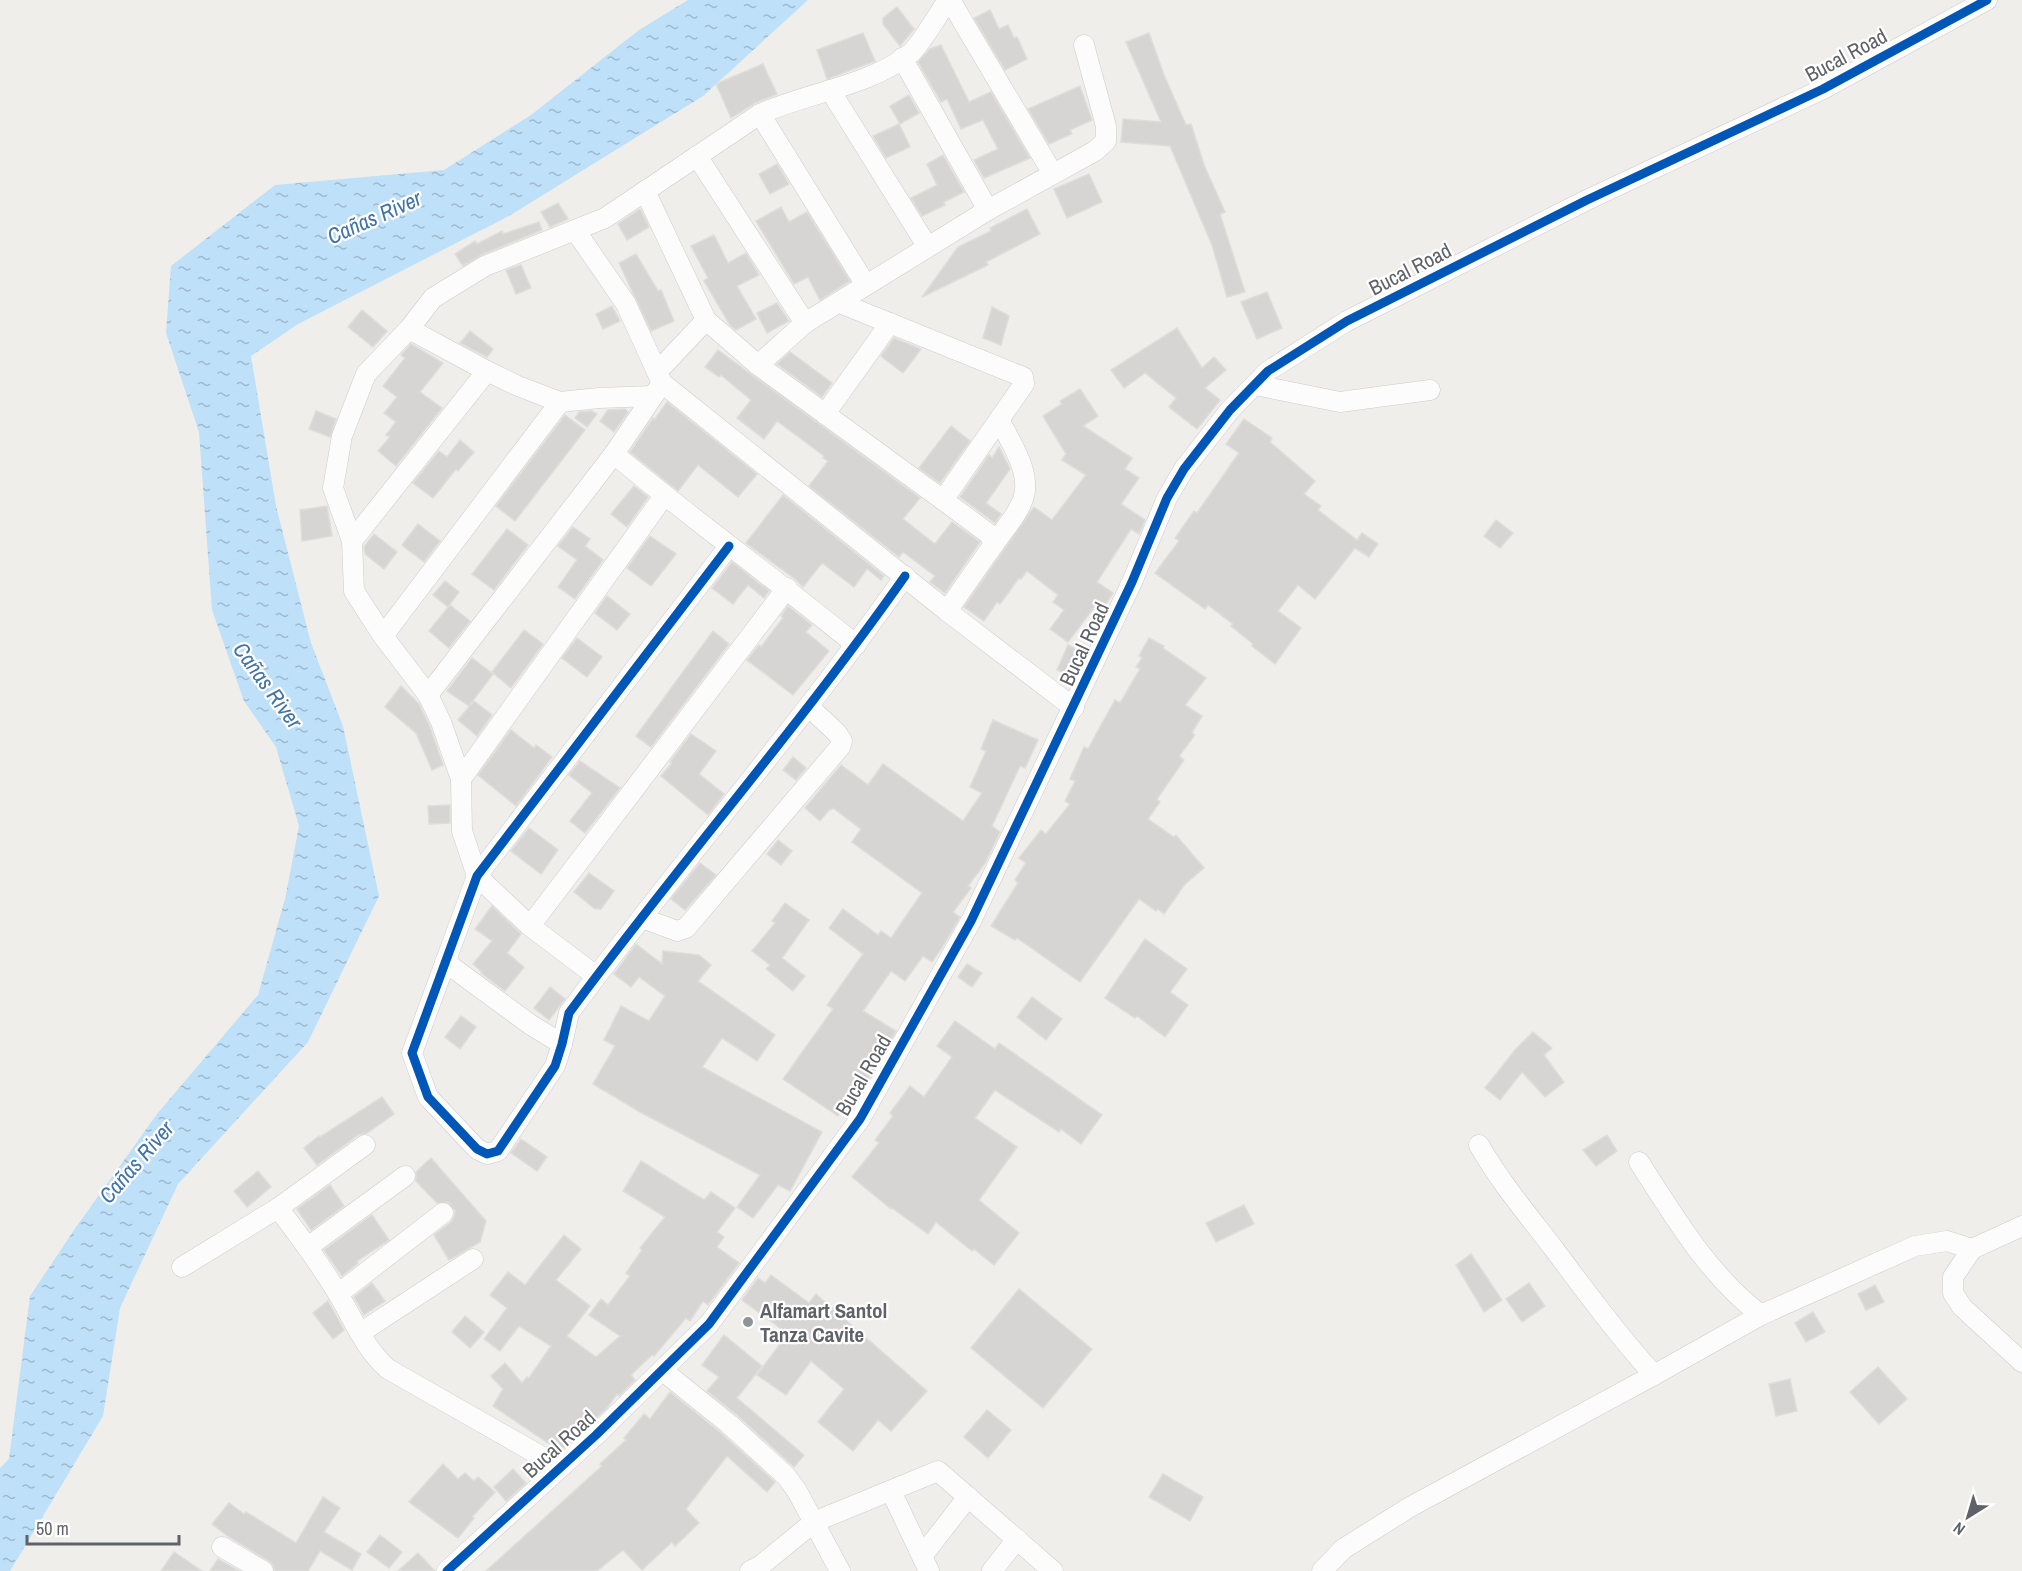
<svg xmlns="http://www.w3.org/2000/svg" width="2022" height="1571" font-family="'Archivo Narrow',sans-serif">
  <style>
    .water { fill: url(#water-ripples) }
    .building { fill: #d6d5d3; stroke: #deddd9; stroke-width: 1.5 }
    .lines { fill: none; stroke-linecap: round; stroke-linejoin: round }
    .minor-casing { stroke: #cbcccc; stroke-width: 21 }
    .minor { stroke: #fdfcfc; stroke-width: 20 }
    .cycleway-casing { stroke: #fff; stroke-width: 13 }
    .cycleway { stroke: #0057b8; stroke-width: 9 }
    .poi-dot { fill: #919496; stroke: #fff; stroke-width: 2 }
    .labels { text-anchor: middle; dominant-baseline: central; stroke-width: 4.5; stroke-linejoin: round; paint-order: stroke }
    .street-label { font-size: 21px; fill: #5f6368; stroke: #fff }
    .poi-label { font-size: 21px; font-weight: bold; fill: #5f6368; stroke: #fff; text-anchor: start }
    .water-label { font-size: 22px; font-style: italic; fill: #4174aa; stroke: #fff }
  </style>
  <defs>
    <pattern id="water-ripples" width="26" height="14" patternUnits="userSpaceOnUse" patternTransform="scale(1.5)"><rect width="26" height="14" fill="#bfe0f9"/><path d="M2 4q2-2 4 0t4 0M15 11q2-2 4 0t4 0" fill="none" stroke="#9eb9cd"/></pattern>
  </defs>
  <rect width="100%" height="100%" fill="#efeeea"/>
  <polygon class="water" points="688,0 808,0 703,96 509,216 298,324 251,356 276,506 311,643 343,726 379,896 308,1042 178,1184 120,1308 103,1416 10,1571 0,1571 0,1468 9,1459 30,1296 74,1230 157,1114 258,995 285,899 299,826 276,747 244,701 212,610 199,432 166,333 171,266 275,185 444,170 531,115 639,30"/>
  <g class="building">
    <polygon points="897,7 914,29 900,46 883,24 883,18"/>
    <polygon points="990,10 999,29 1008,25 1014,38 1017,37 1027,59 1005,70 974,18"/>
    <polygon points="863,33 875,61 827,79 817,50"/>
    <polygon points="1149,33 1164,75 1186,125 1191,124 1204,165 1225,212 1220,214 1245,292 1227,297 1212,245 1170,146 1121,142 1123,119 1161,122 1126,42"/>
    <polygon points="941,45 969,102 991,92 1030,158 984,178 974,160 998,149 983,120 961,129 947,99 941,102 918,62 930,49"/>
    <polygon points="763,64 777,94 755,103 731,118 716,84"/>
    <polygon points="1080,86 1092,120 1070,130 1072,134 1049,144 1028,109"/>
    <polygon points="909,95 919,113 900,124 890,106"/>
    <polygon points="899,124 910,147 886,158 873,136"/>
    <polygon points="943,155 964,192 944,202 945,205 922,216 911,198 937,185 927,164"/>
    <polygon points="777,164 789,184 770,194 759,174"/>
    <polygon points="1089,174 1102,202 1067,218 1054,189"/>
    <polygon points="558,203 568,219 550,227 541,212"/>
    <polygon points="781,207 789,222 807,212 850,281 820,300 808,277 794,284 756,221"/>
    <polygon points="640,209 649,227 627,240 618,224"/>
    <polygon points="1027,209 1040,234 986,262 988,265 922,297 958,247 991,231 990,228"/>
    <polygon points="539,222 542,230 481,255 463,266 455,254 475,241 477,244 502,231 503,234"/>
    <polygon points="714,235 728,263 746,253 759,275 737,286 756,319 736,330 730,325 704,281 708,278 691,246"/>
    <polygon points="636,254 658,291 661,290 674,321 651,331 619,263"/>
    <polygon points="521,265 531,288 516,294 506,270"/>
    <polygon points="1267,292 1282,328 1257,339 1241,302"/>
    <polygon points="777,303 789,321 767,333 757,313"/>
    <polygon points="612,306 620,321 603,329 596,314"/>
    <polygon points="992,307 1009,316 1001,345 983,338"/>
    <polygon points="362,310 387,331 373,347 348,327"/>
    <polygon points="1177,328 1202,368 1214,357 1226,370 1205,388 1220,400 1197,429 1169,407 1176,398 1145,373 1124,388 1111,370"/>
    <polygon points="470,331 493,349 487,357 460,343"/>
    <polygon points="894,338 921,349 903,373 881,356"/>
    <polygon points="411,344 443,363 420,392 442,408 396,466 378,451 390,437 386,435 396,422 384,413 397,397 383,386 405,358 401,355"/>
    <polygon points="718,350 920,498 903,519 935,544 952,522 980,542 945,593 930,582 935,576 903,552 899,557 809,486 828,461 823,458 824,456 777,421 764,439 737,418 751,400 721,375 719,377 705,367"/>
    <polygon points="790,352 832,383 822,397 777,364"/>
    <polygon points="1080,389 1098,416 1083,426 1132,458 1125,469 1139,478 1121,504 1145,520 1139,534 1131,529 1097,582 1113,593 1103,609 1096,605 1068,642 1050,629 1064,610 1053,602 1058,595 1027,571 1021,579 1019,578 1000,604 997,602 984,621 964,607 1034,507 1052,520 1086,475 1062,460 1066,454 1043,416 1062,404 1060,401"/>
    <polygon points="667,402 757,474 738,497 698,465 678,491 630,452 653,418 654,420"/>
    <polygon points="625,409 628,412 614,432 600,421 608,410"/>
    <polygon points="316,411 336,419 330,437 309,429"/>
    <polygon points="592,411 597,414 587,427 575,418 579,412"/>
    <polygon points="565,415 585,430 515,521 496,506"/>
    <polygon points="1244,419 1272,438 1270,442 1315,481 1304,494 1321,506 1318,510 1357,540 1362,533 1378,544 1369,557 1355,548 1315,599 1298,585 1278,611 1301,628 1275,664 1252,646 1253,644 1231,626 1233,624 1208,605 1205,609 1155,573 1179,541 1175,538 1194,511 1197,513 1239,453 1226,444"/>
    <polygon points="951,426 970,441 940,483 919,468"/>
    <polygon points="460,440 474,452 458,471 456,469 433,498 413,483 439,451 447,457"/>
    <polygon points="999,447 1010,469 986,503 1001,514 995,523 960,497 989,455 992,458"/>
    <polygon points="634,486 648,497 627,527 611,514"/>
    <polygon points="783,495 884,576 881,580 867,569 854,587 822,563 803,587 795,579 746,543"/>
    <polygon points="327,506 332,536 302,541 300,510"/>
    <polygon points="1496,520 1513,533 1500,548 1484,536"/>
    <polygon points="418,524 440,541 424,562 402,545"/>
    <polygon points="573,527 590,539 585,546 603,560 575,599 558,587 577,560 558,546"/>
    <polygon points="507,529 528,545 494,590 472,574"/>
    <polygon points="374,534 397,552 384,569 365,554 364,547"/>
    <polygon points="650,536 676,554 651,586 627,568"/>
    <polygon points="732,562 769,591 764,598 748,585 733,604 712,588"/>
    <polygon points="445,581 459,592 448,607 433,595"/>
    <polygon points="607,596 630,614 617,630 595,613"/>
    <polygon points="450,605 470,621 449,648 429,631"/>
    <polygon points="788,606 812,625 806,632 829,651 793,695 747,660 759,645 761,647 783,618 781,616"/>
    <polygon points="524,630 543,644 511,688 492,672"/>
    <polygon points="713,631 729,644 651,747 636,736"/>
    <polygon points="577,638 602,657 587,677 562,658"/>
    <polygon points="1149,638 1164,646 1163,648 1206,678 1185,705 1202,716 1192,733 1195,735 1179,756 1184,760 1157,799 1160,802 1148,819 1174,837 1176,835 1204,868 1185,884 1164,914 1158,909 1156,911 1139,899 1080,982 1017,938 1015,940 991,926 1018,883 1015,880 1026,863 1019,858 1041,830 1046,834 1070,804 1065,801 1075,781 1070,779 1084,747 1088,749 1115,700 1120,703 1140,669 1136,667 1142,658 1139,656"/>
    <polygon points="1068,645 1085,653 1074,677 1057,670"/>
    <polygon points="472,658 493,674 469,706 447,691"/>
    <polygon points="401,686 419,704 430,727 443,765 432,770 416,733 385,707"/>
    <polygon points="474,701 492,715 477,736 458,720"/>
    <polygon points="993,720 1038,740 1025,768 1020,766 992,826 1000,832 985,863 968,886 971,888 953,912 960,917 943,946 932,962 923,956 905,981 891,971 863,1011 896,1031 872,1073 860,1091 857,1089 838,1116 783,1079 833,1009 827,1005 863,954 829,928 843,909 878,935 881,931 891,938 922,893 852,842 861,829 833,808 831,810 830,809 820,821 805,808 841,765 868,785 883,764 963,821 982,793 970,787 986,751 981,749"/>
    <polygon points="511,730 534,748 536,745 552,757 516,806 478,775"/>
    <polygon points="691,734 716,751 699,774 724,794 708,815 661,776 672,763 670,762"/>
    <polygon points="793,757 806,768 796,780 783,770"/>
    <polygon points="580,761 620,788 585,833 570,821 592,793 569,775"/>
    <polygon points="450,805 450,823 429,824 428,806"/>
    <polygon points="529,828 558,850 541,874 511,851"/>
    <polygon points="778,840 792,851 781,865 767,854"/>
    <polygon points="700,863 716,875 685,910 671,899"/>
    <polygon points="589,873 614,891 601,909 595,909 574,892"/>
    <polygon points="785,903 809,920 782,958 805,976 793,991 766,969 770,965 752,951 775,923 772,921"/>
    <polygon points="492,906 521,934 507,953 524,967 505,991 481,973 482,972 473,964 492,941 475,929"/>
    <polygon points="1145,939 1187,969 1170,992 1188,1005 1165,1037 1137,1016 1135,1018 1105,998"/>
    <polygon points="636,944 662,964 663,951 699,955 711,965 698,981 775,1035 757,1061 722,1038 702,1067 822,1132 790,1191 778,1185 753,1218 737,1207 760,1175 640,1112 593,1084 615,1046 604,1040 621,1006 649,1021 665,996 639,977 631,987 614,974"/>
    <polygon points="967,964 982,973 972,987 958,977"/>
    <polygon points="550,987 565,999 549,1020 534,1008"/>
    <polygon points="1032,997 1062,1019 1046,1040 1017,1017"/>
    <polygon points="461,1016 476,1027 460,1049 445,1037"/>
    <polygon points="955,1021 995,1049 999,1043 1102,1115 1081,1144 1061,1129 1059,1132 995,1090 975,1118 1017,1147 979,1200 1019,1233 994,1265 974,1249 972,1251 936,1222 928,1234 892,1208 891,1209 852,1177 879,1143 875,1140 893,1116 890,1113 910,1086 924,1097 952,1057 937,1046"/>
    <polygon points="1533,1032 1552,1048 1544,1055 1564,1082 1545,1097 1522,1072 1500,1100 1485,1088 1515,1050"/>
    <polygon points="382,1097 394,1114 367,1133 358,1135 350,1141 317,1165 304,1148 319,1136 320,1137"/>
    <polygon points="1607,1135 1617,1151 1596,1166 1583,1150"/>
    <polygon points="521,1139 547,1157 537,1171 511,1153"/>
    <polygon points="431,1158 486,1221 480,1242 449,1260 434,1235 451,1222 454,1217 455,1211 448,1202 437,1203 416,1181 416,1172"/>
    <polygon points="641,1161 704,1200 711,1192 735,1208 717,1232 724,1237 717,1247 739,1263 708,1305 703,1301 690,1321 686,1318 654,1356 652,1355 631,1375 635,1380 619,1396 617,1394 607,1408 593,1421 591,1419 580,1433 560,1451 493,1406 503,1389 491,1376 505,1363 522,1383 527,1377 529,1378 551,1346 519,1326 500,1351 484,1339 507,1308 490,1295 508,1272 525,1285 564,1235 581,1249 556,1280 590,1306 567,1336 596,1357 620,1336 589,1315 601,1299 608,1305 630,1276 626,1273 642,1250 640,1248 665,1217 623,1191"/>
    <polygon points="258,1171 271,1187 247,1207 234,1191"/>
    <polygon points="330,1185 344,1206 311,1230 297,1209"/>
    <polygon points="1244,1205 1254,1224 1216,1242 1206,1223"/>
    <polygon points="372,1215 389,1240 357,1261 358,1263 342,1276 324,1250"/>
    <polygon points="1471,1254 1502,1300 1484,1312 1456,1265"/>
    <polygon points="771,1275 809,1303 816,1294 927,1391 891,1431 878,1420 853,1451 818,1422 844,1389 811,1361 786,1395 757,1375 786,1336 783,1333 784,1331 742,1300 758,1278 765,1283"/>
    <polygon points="372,1283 385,1301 364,1315 354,1297"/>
    <polygon points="1529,1283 1545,1306 1522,1322 1506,1299"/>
    <polygon points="1875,1285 1884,1302 1866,1310 1858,1294"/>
    <polygon points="1019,1289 1092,1349 1043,1408 971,1348"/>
    <polygon points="328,1301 344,1330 333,1339 313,1313"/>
    <polygon points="1813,1312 1825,1332 1806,1342 1795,1323"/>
    <polygon points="465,1316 484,1332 470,1348 452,1332"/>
    <polygon points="724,1335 762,1366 737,1398 804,1455 794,1467 737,1415 707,1391 719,1377 702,1365"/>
    <polygon points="1878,1367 1907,1399 1879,1424 1850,1392"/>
    <polygon points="1790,1379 1797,1411 1776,1416 1769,1384"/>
    <polygon points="670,1392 721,1433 775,1482 767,1492 727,1456 686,1509 699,1523 675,1546 672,1542 642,1570 623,1550 597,1571 486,1571 602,1466 600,1464 626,1440 624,1438 644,1414 650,1419"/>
    <polygon points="987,1410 1011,1430 988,1458 964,1437"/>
    <polygon points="443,1464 458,1479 465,1473 474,1481 478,1477 495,1492 472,1517 474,1518 458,1538 409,1502"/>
    <polygon points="513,1469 526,1483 506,1501 494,1487"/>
    <polygon points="1163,1474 1203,1497 1190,1521 1149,1497"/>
    <polygon points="323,1497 340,1508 324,1532 361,1554 352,1570 320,1551 308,1571 275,1571 273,1565 269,1561 229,1537 212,1524 229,1503 244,1514 246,1512 296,1543"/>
    <polygon points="380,1535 402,1552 389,1568 367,1552"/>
    <polygon points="174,1552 202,1571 161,1571"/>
    <polygon points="418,1553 435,1571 398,1571"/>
    <polygon points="218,1559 239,1571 210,1571"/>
  </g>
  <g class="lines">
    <defs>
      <g id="minor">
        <polyline points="950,0 1053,174"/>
        <polyline points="902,58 988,210"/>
        <polyline points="830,90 927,246"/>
        <polyline points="760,114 866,285"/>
        <polyline points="697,156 805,323"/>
        <polyline points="645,191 706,320 758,365 943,500 1024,384 1023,377 840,303"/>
        <polyline points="575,230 626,304 662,383 947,611 1074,708"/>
        <polyline points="409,329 487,371 518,386 560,402 599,398 653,396"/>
        <polyline points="758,365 805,323 988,210 1095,151 1106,141 1106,126 1084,45"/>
        <polyline points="657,372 706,320"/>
        <polyline points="1255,385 1340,402 1430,390"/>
        <polyline points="825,414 890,323"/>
        <path d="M614 454C693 520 777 580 856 645"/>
        <polyline points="943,500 989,534 994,544 947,611"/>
        <polyline points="352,541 487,371"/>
        <path d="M994 544C1003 531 1015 518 1021 504 1035 476 1011 444 999 419"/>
        <path d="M729 546 477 876 412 1053 428 1097 477 1149 487 1154 498 1151 555 1066 562 1044 569 1013C678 865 799 727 905 576"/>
        <polyline points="383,636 560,402"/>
        <polyline points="428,695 614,454 662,383"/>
        <polyline points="461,779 664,496"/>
        <polyline points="642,918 677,931 686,928 840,747 842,741 837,733 809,707"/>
        <polyline points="530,926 787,588"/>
        <polyline points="445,962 531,1025 562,1044"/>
        <path d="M596 976 530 926 477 876 462 831 461 779 441 722 428 695 383 636 354 591 352 541 333 488 342 436 366 374 409 329 433 298 485 266 605 218 760 114C806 93 872 85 911 53 921 44 939 13 948 0"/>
        <path d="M1479 1145C1500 1182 1528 1215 1554 1249 1586 1292 1618 1335 1654 1375"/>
        <path d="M1639 1162C1674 1216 1708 1275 1761 1315"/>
        <path d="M278 1208C299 1235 319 1263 337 1292 353 1318 364 1348 388 1369L560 1467"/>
        <polyline points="308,1247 405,1176"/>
        <polyline points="1972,1249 1953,1277 1953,1293 1962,1307 2022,1362"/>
        <polyline points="182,1267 278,1208 365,1145"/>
        <polyline points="338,1294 443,1213"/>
        <polyline points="360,1333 473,1259"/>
        <polyline points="663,1371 729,1424 786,1476 797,1491 840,1571"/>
        <polyline points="891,1491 929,1571"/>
        <polyline points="222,1547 263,1571"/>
        <polyline points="922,1556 968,1497"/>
        <polyline points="447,1571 596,1435 709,1324 860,1119 971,921 1132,582 1167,498 1184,469 1230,410 1268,371 1347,321 1587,200 1823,89 1987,0"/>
        <polyline points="750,1571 760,1566 814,1522 938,1471 1053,1571"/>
        <polyline points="992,1571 1017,1539"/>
        <polyline points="1322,1571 1343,1549 1410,1507 1654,1375 1761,1315 1915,1246 1947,1241 1972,1249 2022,1226"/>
      </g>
    </defs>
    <use href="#minor" class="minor-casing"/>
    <use href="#minor" class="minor"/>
    <defs>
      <g id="cycleway">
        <path d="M729 546 477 876 412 1053 428 1097 477 1149 487 1154 498 1151 555 1066 562 1044 569 1013C678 865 799 727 905 576"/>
        <polyline points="447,1571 596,1435 709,1324 860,1119 971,921 1132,582 1167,498 1184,469 1230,410 1268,371 1347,321 1587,200 1823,89 1987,0"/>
      </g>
    </defs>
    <use href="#cycleway" class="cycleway-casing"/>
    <use href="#cycleway" class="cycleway"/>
  </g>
  <circle class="poi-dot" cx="748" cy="1322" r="6"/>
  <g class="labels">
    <g class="street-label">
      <text transform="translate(1846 55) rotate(-28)">Bucal Road</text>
      <text transform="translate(1410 269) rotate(-27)">Bucal Road</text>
      <text transform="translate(1084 644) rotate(-65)">Bucal Road</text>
      <text transform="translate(863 1075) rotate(-60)">Bucal Road</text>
      <text transform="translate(559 1444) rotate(-42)">Bucal Road</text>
    </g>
    <g class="poi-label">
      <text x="760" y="1310">Alfamart Santol<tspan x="760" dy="24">Tanza Cavite</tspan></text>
    </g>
    <g class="water-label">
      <text transform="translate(374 217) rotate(-24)">Cañas River</text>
      <text transform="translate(268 685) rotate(54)">Cañas River</text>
      <text transform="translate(136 1162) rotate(-49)">Cañas River</text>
    </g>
  </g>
  <g transform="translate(1968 1517) rotate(217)" stroke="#ffffff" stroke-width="4.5" paint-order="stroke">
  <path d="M0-4.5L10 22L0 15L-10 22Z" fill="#5f6368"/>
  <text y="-9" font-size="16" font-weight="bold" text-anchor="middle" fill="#5f6368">N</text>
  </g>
  <path d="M27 1535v9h152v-9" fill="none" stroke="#5f6368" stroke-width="3"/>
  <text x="36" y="1535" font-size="18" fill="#5f6368" stroke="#ffffff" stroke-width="4.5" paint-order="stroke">50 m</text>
</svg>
